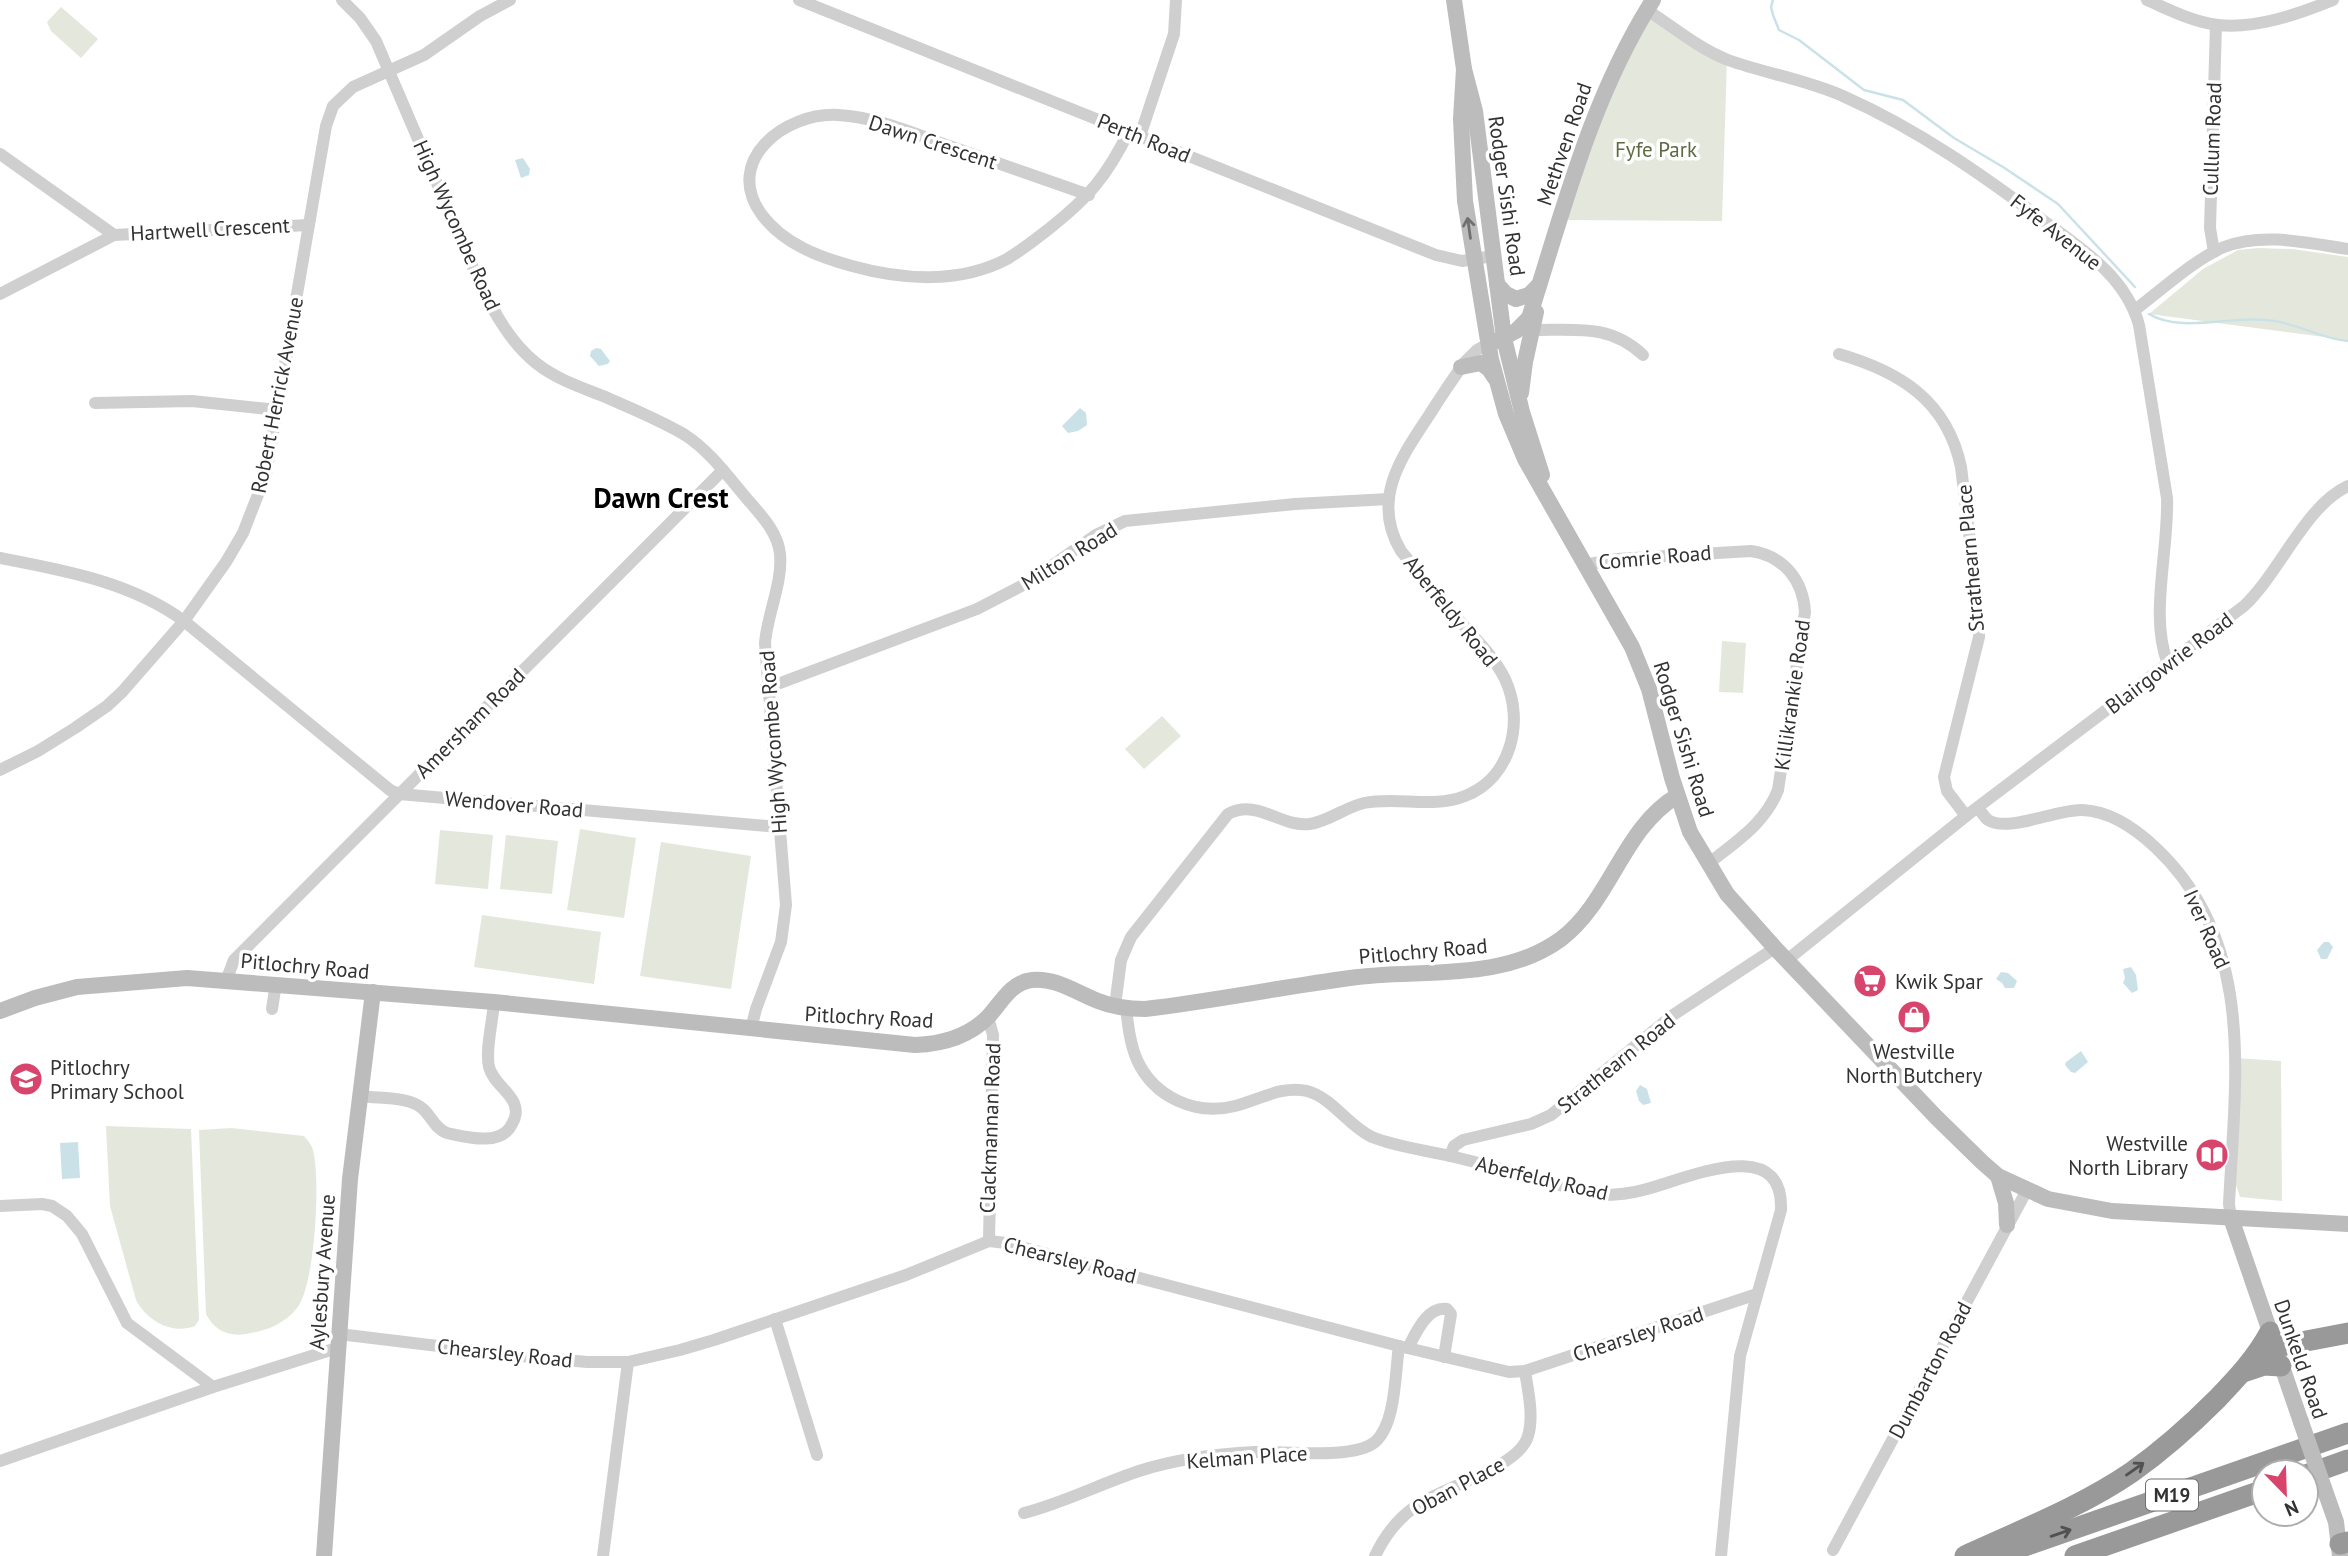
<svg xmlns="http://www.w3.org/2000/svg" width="2348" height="1556" font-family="'PT Sans',sans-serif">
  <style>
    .green { fill: #e4e8dc }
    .water { fill: #cae2e7 }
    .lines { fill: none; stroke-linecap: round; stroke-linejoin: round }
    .stream { stroke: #cae2e7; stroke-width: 2.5 }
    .street { stroke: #cfcfcf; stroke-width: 12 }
    .secondary { stroke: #bcbcbc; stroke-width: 16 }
    .highway { stroke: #999; stroke-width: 21 }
    .secondary-bridge { stroke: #bcbcbc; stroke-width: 16 }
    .oneway { stroke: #707070 }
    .oneway2 { stroke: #515151 }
    .labels { text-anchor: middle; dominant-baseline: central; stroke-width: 7; stroke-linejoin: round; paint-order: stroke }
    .shield { fill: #fff; stroke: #707070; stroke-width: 2 }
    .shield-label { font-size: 19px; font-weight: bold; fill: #323232 }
    .street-label { font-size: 21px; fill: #323232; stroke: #fff }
    .park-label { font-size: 21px; fill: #5d6b42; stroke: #fff }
    .poi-label { font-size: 21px; fill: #323232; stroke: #fff; text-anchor: start }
    .district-label { font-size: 28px; font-weight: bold; fill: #000; stroke: #fff }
  </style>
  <rect width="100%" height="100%" fill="#fff"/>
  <g class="green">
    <polygon points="61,7 98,39 81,58 51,31 47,22"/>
    <polygon points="1648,9 1727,58 1722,221 1560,220"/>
    <polygon points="2258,248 2292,249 2348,257 2348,340 2149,314 2203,269 2238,250"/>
    <polygon points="1722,641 1746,643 1743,693 1719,692"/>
    <polygon points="1162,716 1181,736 1144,769 1125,749"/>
    <polygon points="580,829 636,838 624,918 567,910"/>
    <polygon points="440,830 493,835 488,889 435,884"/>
    <polygon points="506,835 558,841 552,894 500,889"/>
    <polygon points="661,842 751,856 731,989 640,976"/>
    <polygon points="482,915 601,932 594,984 474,967"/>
    <polygon points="2235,1058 2281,1061 2282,1201 2240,1197 2230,1167"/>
    <path d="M106 1126 191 1129 199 1320 195 1326C172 1335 147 1321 136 1300L110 1206Z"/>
    <path d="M231 1128 304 1136C309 1142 313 1146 314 1155 320 1184 315 1286 297 1308 282 1326 267 1330 246 1334 228 1337 214 1330 206 1314L199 1130Z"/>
  </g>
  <g class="water">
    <polygon points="523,158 530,169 529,175 521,178 515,160"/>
    <polygon points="596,348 601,349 610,361 608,364 599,366 590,356 591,351"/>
    <polygon points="1080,408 1086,413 1087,425 1078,431 1068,433 1062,426"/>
    <polygon points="2324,942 2329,942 2333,947 2327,959 2321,959 2317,950"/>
    <polygon points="2131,967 2136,975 2138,990 2132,993 2123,983 2125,978 2123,969"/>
    <polygon points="2001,972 2008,973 2017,981 2014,988 2005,988 2002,983 1996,979"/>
    <polygon points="2081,1051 2088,1062 2075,1073 2071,1072 2065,1065 2066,1062"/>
    <polygon points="1640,1085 1647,1089 1651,1103 1643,1105 1639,1101 1636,1091"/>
    <polygon points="78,1142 80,1178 62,1179 60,1143"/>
  </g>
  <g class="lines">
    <g class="stream">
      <polyline points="1773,0 1771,7 1773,15 1779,30 1799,40 1864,90 1903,100 1954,138 2003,167 2058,204 2135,287"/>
      <path d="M2149 314C2182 334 2236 314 2275 321 2300 325 2323 339 2348 341"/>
    </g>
    <g class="street">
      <path d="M342 0 360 18 376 41 481 286C495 314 511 343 536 363 556 379 580 387 603 396 630 408 660 420 685 435 710 451 729 478 748 500 762 516 778 533 780 554 783 582 767 615 765 643L786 905 781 942 756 1009 751 1029"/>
      <polyline points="799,0 1436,255 1462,261 1493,256"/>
      <path d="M2147 0C2170 10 2193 22 2218 25 2256 29 2299 14 2333 0"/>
      <path d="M1647 10C1672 26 1699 49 1728 60 1767 74 1808 80 1845 97 1919 130 1984 176 2048 224 2085 251 2126 278 2139 325L2167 498C2169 550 2149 617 2168 664"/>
      <polyline points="1140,136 1174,34 1176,0"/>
      <polyline points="0,154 114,235"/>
      <path d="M1089 195C1042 179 996 162 949 146 913 133 876 117 838 115 785 112 722 161 762 215 784 244 819 257 852 266 902 280 960 284 1007 259 1022 250 1036 239 1050 228 1089 197 1107 176 1129 131"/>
      <polyline points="2214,252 2210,228 2216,25"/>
      <polyline points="0,294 114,235 309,225"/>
      <path d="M2135 310C2160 291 2195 259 2224 247 2263 232 2308 243 2348 249"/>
      <path d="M1533 330C1576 330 1610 324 1643 355"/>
      <path d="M1839 354C1901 372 1947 401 1961 467L1979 616V637L1944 777 1947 791 1966 816"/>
      <polyline points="95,403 192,401 278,410"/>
      <path d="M0 558C63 570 131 582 184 621L390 790 399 794 779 827"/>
      <path d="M1584 565 1617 559 1751 551C1784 556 1803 580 1805 612L1778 790C1765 824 1735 842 1708 864"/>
      <polyline points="767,688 977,609 1027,583 1096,535 1125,521 1295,504 1389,499"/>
      <polyline points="0,770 38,751 75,728 107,706 122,692 184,621 226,562 243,533 266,474 326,126 333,106 353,87 424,55 480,16 510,0"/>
      <path d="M1978 808C1981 811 1984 817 1988 820 2008 833 2057 809 2082 810 2110 811 2136 829 2156 848 2257 943 2235 1079 2229 1204L2231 1218"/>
      <path d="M1787 960 1966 816 2244 606C2280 572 2306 505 2348 486"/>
      <polyline points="226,981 234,960 723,470"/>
      <path d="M1115 1006 1121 960 1131 937 1228 814C1258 798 1281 828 1310 824 1329 821 1346 807 1364 803 1397 796 1433 809 1465 796 1511 778 1525 722 1505 679 1493 655 1473 636 1455 616 1437 595 1419 573 1401 551 1371 501 1400 459 1428 417 1440 398 1452 380 1465 362L1477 350 1488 344"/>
      <path d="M1126 1008C1128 1025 1130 1044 1137 1060 1154 1097 1195 1116 1235 1106 1258 1100 1283 1085 1307 1091 1333 1098 1348 1126 1372 1137 1397 1147 1424 1150 1450 1156 1500 1167 1549 1184 1600 1195 1615 1195 1629 1194 1643 1190 1684 1180 1784 1132 1781 1210L1740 1356 1721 1556"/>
      <polyline points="272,1009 276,983"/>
      <polyline points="988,1017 993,1035 989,1241"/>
      <path d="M361 1096C379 1099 409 1096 423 1109 432 1117 435 1129 447 1133 466 1137 501 1147 512 1124 516 1118 517 1110 514 1103 508 1090 493 1082 489 1067 485 1050 493 1020 494 1002"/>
      <polyline points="1450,1156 1454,1146 1463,1140 1531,1124 1551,1115 1673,1015 1775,948"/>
      <polyline points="0,1206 42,1204 52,1206 67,1216 82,1234 127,1323 213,1387"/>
      <polyline points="775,1319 817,1455"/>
      <polyline points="339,1334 521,1356 587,1362 628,1362 680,1350 714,1340 906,1275 989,1241 1006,1243 1399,1346 1509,1372 1525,1371 1757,1294"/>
      <path d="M1408 1348C1416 1333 1427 1306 1447 1309L1451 1314 1444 1357"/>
      <polyline points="0,1461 213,1387 337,1348"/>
      <path d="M1024 1513C1063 1503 1100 1484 1139 1471 1176 1459 1216 1454 1255 1452 1284 1451 1353 1460 1375 1442 1396 1424 1395 1373 1399 1346"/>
      <polyline points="1833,1550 2027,1190"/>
      <polyline points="603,1556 628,1362"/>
      <path d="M1375 1556C1385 1535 1397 1519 1416 1506 1444 1486 1519 1468 1528 1436 1534 1416 1528 1391 1525 1371"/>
    </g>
    <g class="secondary">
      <polyline points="1454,0 1464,69 1475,111 1504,338 1522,412 1542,475"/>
      <polyline points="1464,69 1461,119 1465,201 1491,359 1506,414 1525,459 1632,647 1649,689 1672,778 1690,832 1727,894 1775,948 1936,1117 1982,1162 1998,1176 2048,1199 2112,1211 2348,1224"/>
      <polyline points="1497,284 1506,294 1516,299 1529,295 1539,285"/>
      <path d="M1497 341 1516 331 1529 318C1564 208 1591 98 1653 0"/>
      <polyline points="1461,367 1481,363 1489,369 1495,378"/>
      <polyline points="1521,393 1525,362 1536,312"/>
      <path d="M0 1011 35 998 77 987 187 978 494 1002 915 1045C942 1044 968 1037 988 1017 1001 1003 1011 982 1032 980 1055 977 1077 993 1098 1001 1113 1007 1129 1009 1145 1009 1214 1001 1282 987 1350 978 1419 968 1501 983 1561 939 1611 901 1623 828 1677 796"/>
      <polyline points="1998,1176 2006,1203 2007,1225"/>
      <polyline points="2231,1218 2301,1422"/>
      <polyline points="2324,1488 2336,1522 2340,1556"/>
      <polyline points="324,1556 350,1179 373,992"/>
    </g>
    <g class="highway">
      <polyline points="2275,1347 2348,1333"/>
      <polyline points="2243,1372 2264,1365 2281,1366"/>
      <polyline points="2306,1475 2348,1460"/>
      <polyline points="2340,1544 2348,1542"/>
      <path d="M1965 1556C2021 1530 2081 1507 2132 1472 2163 1450 2191 1425 2217 1399 2237 1378 2256 1358 2270 1332"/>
      <polyline points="1996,1556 2348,1433"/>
      <polyline points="2075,1556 2264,1490"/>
    </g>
    <polyline class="secondary-bridge" points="2301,1422 2324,1488"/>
  </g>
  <defs><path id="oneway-shaft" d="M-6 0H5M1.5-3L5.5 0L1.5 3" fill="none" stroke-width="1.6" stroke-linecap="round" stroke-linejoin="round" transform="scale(1.75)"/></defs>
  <use class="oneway" href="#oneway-shaft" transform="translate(1469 228) rotate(-98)"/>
  <g class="oneway2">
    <use href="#oneway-shaft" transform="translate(2135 1469) rotate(-35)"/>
    <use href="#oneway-shaft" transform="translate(2061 1533) rotate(-19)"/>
  </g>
  <defs>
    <symbol id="supermarket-disc" viewBox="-11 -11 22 22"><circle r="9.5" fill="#d7456d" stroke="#fff"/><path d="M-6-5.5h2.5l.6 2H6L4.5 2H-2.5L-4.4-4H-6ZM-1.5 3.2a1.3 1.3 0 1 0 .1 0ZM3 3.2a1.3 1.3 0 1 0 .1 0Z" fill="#fff"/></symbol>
    <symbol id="shop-disc" viewBox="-11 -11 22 22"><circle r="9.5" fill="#d7456d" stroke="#fff"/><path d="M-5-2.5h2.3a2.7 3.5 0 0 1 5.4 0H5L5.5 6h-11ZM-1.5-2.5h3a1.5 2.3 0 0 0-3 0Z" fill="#fff"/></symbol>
    <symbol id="school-disc" viewBox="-11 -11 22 22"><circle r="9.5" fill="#d7456d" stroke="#fff"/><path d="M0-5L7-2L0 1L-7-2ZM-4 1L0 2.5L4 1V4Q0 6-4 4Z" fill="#fff"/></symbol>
    <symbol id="library-disc" viewBox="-11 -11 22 22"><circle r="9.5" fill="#d7456d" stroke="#fff"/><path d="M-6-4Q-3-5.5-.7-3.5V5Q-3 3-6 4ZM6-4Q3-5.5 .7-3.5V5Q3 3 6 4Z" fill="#fff"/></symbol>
  </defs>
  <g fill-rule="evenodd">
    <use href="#supermarket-disc" x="1851" y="962" width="38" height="38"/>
    <use href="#shop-disc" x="1895" y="998" width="38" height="38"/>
    <use href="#school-disc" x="7" y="1060" width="38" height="38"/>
    <use href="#library-disc" x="2193" y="1136" width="38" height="38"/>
  </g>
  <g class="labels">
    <rect class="shield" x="2146" y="1479.5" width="52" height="31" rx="5"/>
    <g class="shield-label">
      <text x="2172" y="1495">M19</text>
    </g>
    <g class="street-label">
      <text transform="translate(1144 138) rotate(22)">Perth Road</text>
      <text transform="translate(2212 139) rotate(-88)">Cullum Road</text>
      <text transform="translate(933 142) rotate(18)">Dawn Crescent</text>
      <text transform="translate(1564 144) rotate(-71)">Methven Road</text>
      <text transform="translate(1507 196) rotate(82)">Rodger Sishi Road</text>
      <text transform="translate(457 225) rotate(66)">High Wycombe Road</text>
      <text transform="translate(210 229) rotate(-3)">Hartwell Crescent</text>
      <text transform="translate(2056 232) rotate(38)">Fyfe Avenue</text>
      <text transform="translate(277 395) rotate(-79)">Robert Herrick Avenue</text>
      <text transform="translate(1069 556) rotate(-32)">Milton Road</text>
      <text transform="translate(1655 557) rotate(-5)">Comrie Road</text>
      <text transform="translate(1970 558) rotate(-95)">Strathearn Place</text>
      <text transform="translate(1451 611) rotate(51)">Aberfeldy Road</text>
      <text transform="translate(2169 663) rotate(-37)">Blairgowrie Road</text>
      <text transform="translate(1792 695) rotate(-82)">Killikrankie Road</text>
      <text transform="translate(470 723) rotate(-45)">Amersham Road</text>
      <text transform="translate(1684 739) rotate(73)">Rodger Sishi Road</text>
      <text transform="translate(773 742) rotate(-94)">High Wycombe Road</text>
      <text transform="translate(514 804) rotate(5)">Wendover Road</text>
      <text transform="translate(2207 929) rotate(66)">Iver Road</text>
      <text transform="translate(1423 951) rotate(-5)">Pitlochry Road</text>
      <text transform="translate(305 966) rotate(5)">Pitlochry Road</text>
      <text transform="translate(869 1017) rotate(3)">Pitlochry Road</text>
      <text transform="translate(1616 1063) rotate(-39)">Strathearn Road</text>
      <text transform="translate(990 1128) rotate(-88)">Clackmannan Road</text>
      <text transform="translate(1542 1178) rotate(13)">Aberfeldy Road</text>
      <text transform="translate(1070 1260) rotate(14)">Chearsley Road</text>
      <text transform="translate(322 1272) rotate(-86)">Aylesbury Avenue</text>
      <text transform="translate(1638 1334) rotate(-18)">Chearsley Road</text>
      <text transform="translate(505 1353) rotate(6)">Chearsley Road</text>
      <text transform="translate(2301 1359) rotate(71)">Dunkeld Road</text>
      <text transform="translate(1930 1370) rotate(-62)">Dumbarton Road</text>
      <text transform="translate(1247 1457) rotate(-4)">Kelman Place</text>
      <text transform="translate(1458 1486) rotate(-28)">Oban Place</text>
    </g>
    <g class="park-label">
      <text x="1656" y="149">Fyfe Park</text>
    </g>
    <g class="poi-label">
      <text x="1895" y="981">Kwik Spar</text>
      <text x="1914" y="1051" text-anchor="middle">Westville<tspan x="1914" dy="24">North Butchery</tspan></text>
      <text x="50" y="1067">Pitlochry<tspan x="50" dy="24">Primary School</tspan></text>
      <text x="2188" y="1143" text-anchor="end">Westville<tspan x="2188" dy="24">North Library</tspan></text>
    </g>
    <g class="district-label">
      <text x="661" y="497">Dawn Crest</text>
    </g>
  </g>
  <g transform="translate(2285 1493) rotate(157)"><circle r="33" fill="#ffffff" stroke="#adadad" stroke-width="2"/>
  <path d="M0-5L12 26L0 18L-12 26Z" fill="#d7456d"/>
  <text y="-10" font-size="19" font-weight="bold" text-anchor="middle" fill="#323232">N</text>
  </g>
</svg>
